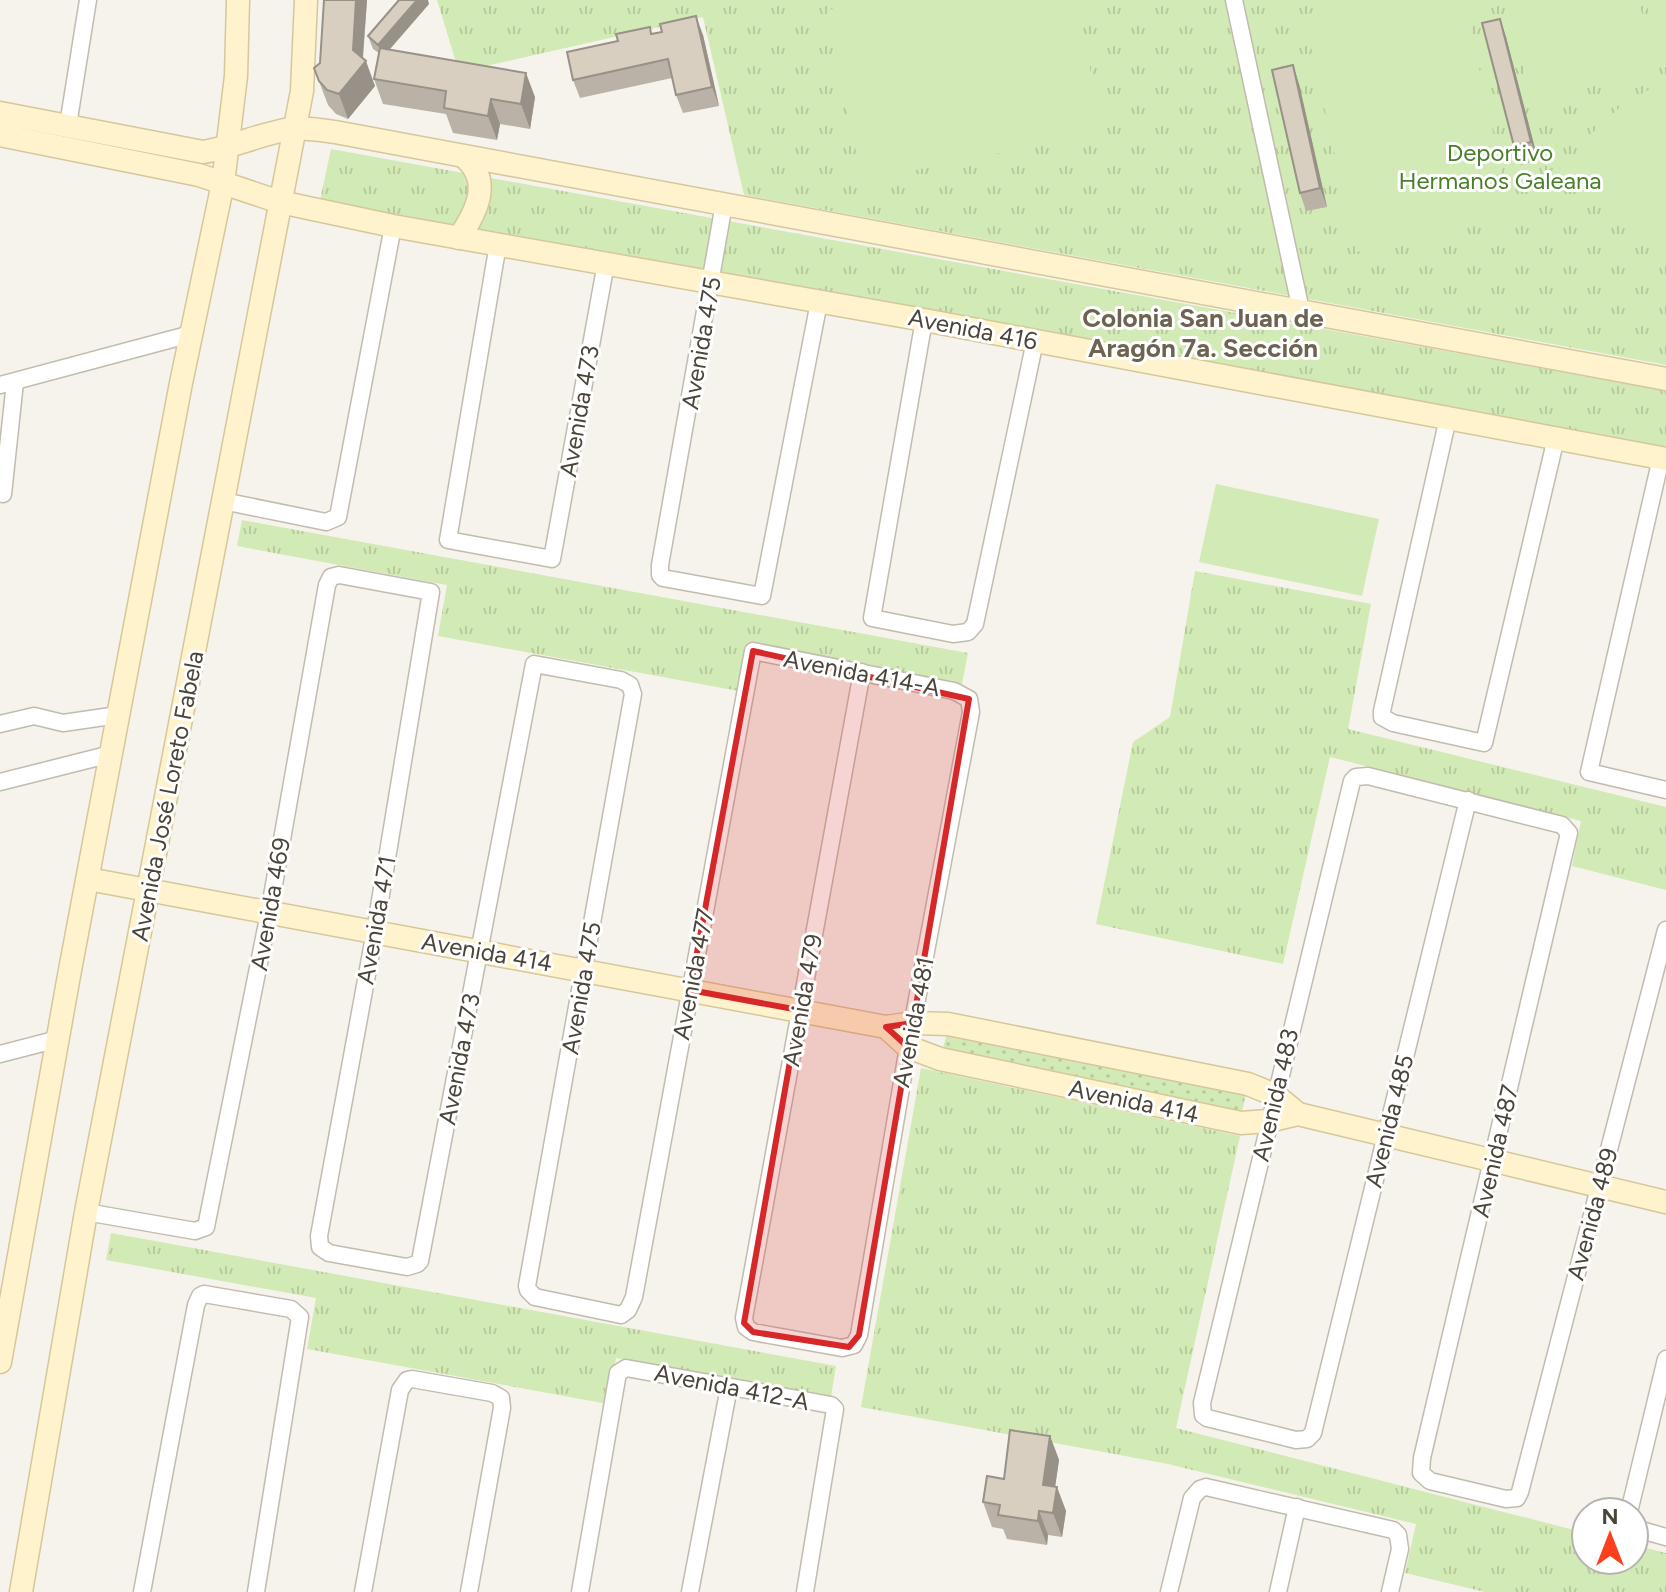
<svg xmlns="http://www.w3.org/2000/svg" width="1666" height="1592" font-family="Figtree,sans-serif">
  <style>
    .grass { fill: url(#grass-dots) }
    .park { fill: url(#park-tufts) }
    .garden { fill: #d2eab5 }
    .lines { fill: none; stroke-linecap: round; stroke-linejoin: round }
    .street-casing { stroke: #c2bbae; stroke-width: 19 }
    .secondary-casing { stroke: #d6c79b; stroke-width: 25 }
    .street { stroke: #fff; stroke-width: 16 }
    .secondary { stroke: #fff3cd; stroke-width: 22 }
    .wall { fill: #bab2a6 }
    .shaded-wall { fill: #979187 }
    .building { fill: #d8cfc1; stroke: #979187; stroke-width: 2 }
    .marked { fill: #d62828; fill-opacity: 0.2; stroke: #d62828; stroke-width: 6; stroke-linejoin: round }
    .labels { text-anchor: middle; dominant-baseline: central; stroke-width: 6; stroke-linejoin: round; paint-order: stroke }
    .park-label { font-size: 24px; fill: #4a7f2a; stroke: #fff }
    .street-label { font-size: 24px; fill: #4b4439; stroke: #fff }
    .neighbourhood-label { font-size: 26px; font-weight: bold; fill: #6e6250; stroke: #fff }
  </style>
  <defs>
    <pattern id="grass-dots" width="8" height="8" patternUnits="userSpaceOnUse" patternTransform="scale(2)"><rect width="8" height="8" fill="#d2eab5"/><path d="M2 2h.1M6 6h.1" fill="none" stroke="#b6ca9c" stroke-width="1.8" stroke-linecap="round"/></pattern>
    <pattern id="park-tufts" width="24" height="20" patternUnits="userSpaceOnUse" patternTransform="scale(2)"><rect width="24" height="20" fill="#d2eab5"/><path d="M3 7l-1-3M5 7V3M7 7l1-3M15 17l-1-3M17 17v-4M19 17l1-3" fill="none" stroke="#b6ca9c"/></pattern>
  </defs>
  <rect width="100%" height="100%" fill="#f6f3ec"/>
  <polygon class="grass" points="949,1025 1246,1094 1240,1120 941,1056"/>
  <g class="park">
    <polygon points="437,0 1666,0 1666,365 744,195 703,17 459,72"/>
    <polygon points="331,149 1666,391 1666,451 319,205"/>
    <polygon points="242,520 968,653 962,684 748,644 739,691 438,636 447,585 237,546"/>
    <polygon points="1195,571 1371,604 1348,729 1666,807 1666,890 1572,866 1581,821 1330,757 1283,964 1096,924 1133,742 1170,717"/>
    <polygon points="921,1068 1240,1136 1176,1428 1586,1533 1586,1560 1634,1560 1634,1545 1666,1553 1666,1592 1485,1592 1405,1573 1416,1524 1168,1464 861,1407"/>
    <polygon points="111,1233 836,1366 831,1397 616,1358 608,1404 307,1349 316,1298 106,1260"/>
  </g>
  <g class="garden">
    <polygon points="879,0 1076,0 1103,132 862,181 827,10"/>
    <polygon points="1373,0 1464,0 1512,218 1356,252 1304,15"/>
    <polygon points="1509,0 1639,0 1655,72 1530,99"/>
    <polygon points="1646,0 1666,0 1666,67 1661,68"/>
    <polygon points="1666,79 1666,238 1569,171 1589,136 1619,108"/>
    <polygon points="1216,484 1379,519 1362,596 1199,562"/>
  </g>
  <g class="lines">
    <defs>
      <g id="street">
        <polyline points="1234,0 1299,301"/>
        <polyline points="68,125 88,0"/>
        <polyline points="724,204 660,565 660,575 663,578 762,596 819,302"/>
        <polyline points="498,244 448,540 552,559 606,263"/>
        <polyline points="924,320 872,618 953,634 968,632 975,624 1035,341"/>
        <polyline points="0,385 191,334"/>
        <polyline points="1448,418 1382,711 1382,717 1393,723 1484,743 1556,438"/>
        <polyline points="1661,458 1589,772 1666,790"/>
        <polyline points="3,494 15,382"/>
        <polyline points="223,501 326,522 338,517 393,226"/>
        <polyline points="0,724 34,716 63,723 118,715"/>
        <polyline points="0,782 111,754"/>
        <polyline points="1468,800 1313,1433 1307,1439 1296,1440 1207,1418 1203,1415 1202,1403 1352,781 1356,777 1368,776 1562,825 1569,833 1422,1458 1421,1473 1430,1481 1506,1499 1517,1498 1520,1492 1666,930"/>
        <polyline points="0,1054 58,1039"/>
        <polyline points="86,1212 195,1231 206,1227 269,913 327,585 331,577 339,575 431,592 375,931 319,1236 320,1247 329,1253 407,1267 417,1264 420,1261 534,664 621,680 630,685 633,694 527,1286 528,1290 535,1297 621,1315 628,1310 634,1297 753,651 954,691 969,699 971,712 908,1047 859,1335 854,1345 842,1348 753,1332 746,1327 744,1318 862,672"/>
        <polyline points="1629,1512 1666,1359"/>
        <polyline points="1634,1528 1666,1537"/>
        <polyline points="142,1592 196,1305 200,1296 204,1294 291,1309 300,1317 256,1592"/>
        <polyline points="363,1592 400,1390 407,1380 412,1379 492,1393 501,1398 502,1408 469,1592"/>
        <polyline points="580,1592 618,1373 626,1368 831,1405 835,1409 805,1592"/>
        <polyline points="690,1592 729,1387"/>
        <polyline points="1169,1592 1192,1498 1200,1489 1206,1487 1393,1530 1398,1535 1400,1549 1390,1592"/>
        <polyline points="1278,1592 1297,1507"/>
      </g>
      <g id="secondary">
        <path d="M0 113 203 152C233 147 260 134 290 129 304 127 321 130 335 132L1666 379"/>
        <polyline points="0,135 199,175 280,202 393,226 924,320 1666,459"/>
        <path d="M459 238C477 211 493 180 463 156"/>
        <polyline points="88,879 886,1027 913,1023 948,1024 1248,1084 1275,1095 1298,1114"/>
        <polyline points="886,1027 908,1047 940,1059 1241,1123 1268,1121 1298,1114 1666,1202"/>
        <polyline points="0,1362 70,970 181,383 223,183 236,76 238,0"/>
        <polyline points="21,1592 86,1212 302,91 306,0"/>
      </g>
    </defs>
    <use href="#street" class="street-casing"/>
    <use href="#secondary" class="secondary-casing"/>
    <use href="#street" class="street"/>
    <use href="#secondary" class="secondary"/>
  </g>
  <g class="wall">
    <polygon points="324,0 367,0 363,59 375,86 348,119 336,114 328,105 314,68 320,63"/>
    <polygon points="429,4 389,50 535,97 530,129 500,124 497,140 453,133 446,114 383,104 374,79 379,53 373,49 368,36"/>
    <polygon points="1500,19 1506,37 1538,160 1521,165 1514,146"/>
    <polygon points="652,34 703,35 719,106 683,113 676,95 672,78 580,98 573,80"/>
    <polygon points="1299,84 1327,207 1306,211 1300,193"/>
    <polygon points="1050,1436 1059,1460 1055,1486 1066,1511 1062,1537 1048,1535 1047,1545 1007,1539 1003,1529 992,1527 983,1502"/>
  </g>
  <g class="shaded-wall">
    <polygon points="356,0 367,0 362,66 366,61 375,86 348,119 339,94 353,50"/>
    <polygon points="417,0 428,0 429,4 383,57 378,45"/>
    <polygon points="696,16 703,35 719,106 712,87"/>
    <polygon points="1500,19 1506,37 1538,160 1531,142"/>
    <polygon points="1293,65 1299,84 1327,207 1320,188"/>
    <polygon points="526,73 535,97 530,129 521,104"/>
    <polygon points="491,99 500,124 497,140 488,116"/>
    <polygon points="1050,1436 1059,1460 1052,1509 1043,1485"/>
    <polygon points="1057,1487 1066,1511 1062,1537 1053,1513"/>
    <polygon points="1039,1511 1048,1535 1047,1545 1038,1521"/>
  </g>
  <g class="building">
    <polygon points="324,0 356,0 353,50 366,61 339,94 327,90 319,81 314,68 320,63"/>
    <polygon points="399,0 417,0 378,45 368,36"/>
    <polygon points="696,16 712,87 676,95 668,59 573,80 567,52 618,41 616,34 650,27 651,34 662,32 660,24"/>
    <polygon points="1500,19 1531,142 1514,146 1482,23"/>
    <polygon points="380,48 526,73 521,104 491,99 488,116 444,108 446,91 374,79"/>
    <polygon points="1293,65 1320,188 1300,193 1272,70"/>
    <polygon points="1010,1430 1050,1436 1043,1485 1057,1487 1053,1513 1039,1511 1038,1521 998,1515 1000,1505 983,1502 987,1476 1004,1479"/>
  </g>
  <path class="marked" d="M753 651 969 699 913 1023 886 1027 908 1047 859 1335 849 1347 753 1332 744 1323 799 1010 690 990Z"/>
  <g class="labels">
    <g class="park-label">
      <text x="1500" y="152">Deportivo<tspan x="1500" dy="28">Hermanos Galeana</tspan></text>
    </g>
    <g class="street-label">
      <text transform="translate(973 329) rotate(11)">Avenida 416</text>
      <text transform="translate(701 343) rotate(-80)">Avenida 475</text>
      <text transform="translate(579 411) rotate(-80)">Avenida 473</text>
      <text transform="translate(862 673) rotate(11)">Avenida 414-A</text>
      <text transform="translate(167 796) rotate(-79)">Avenida José Loreto Fabela</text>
      <text transform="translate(270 904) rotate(-80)">Avenida 469</text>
      <text transform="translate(376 920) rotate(-80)">Avenida 471</text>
      <text transform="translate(487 952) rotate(10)">Avenida 414</text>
      <text transform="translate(693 974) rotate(-79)">Avenida 477</text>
      <text transform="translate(581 988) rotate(-80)">Avenida 475</text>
      <text transform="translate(802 1000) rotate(-80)">Avenida 479</text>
      <text transform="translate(913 1022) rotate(-79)">Avenida 481</text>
      <text transform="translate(459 1059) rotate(-79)">Avenida 473</text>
      <text transform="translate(1275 1095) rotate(-77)">Avenida 483</text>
      <text transform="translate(1134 1101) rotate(12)">Avenida 414</text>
      <text transform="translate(1389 1121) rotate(-76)">Avenida 485</text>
      <text transform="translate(1495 1151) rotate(-77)">Avenida 487</text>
      <text transform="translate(1592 1214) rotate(-75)">Avenida 489</text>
      <text transform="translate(732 1387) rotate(11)">Avenida 412-A</text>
    </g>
    <g class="neighbourhood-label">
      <text x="1203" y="318">Colonia San Juan de<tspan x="1203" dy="30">Aragón 7a. Sección</tspan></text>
    </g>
  </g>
  <g transform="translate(1610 1536)"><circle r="38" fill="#ffffff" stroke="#b7b4b0" stroke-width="2"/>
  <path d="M0-6L14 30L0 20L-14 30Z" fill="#fc3f1d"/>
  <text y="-12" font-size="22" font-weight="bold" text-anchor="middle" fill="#4b4439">N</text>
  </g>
</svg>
